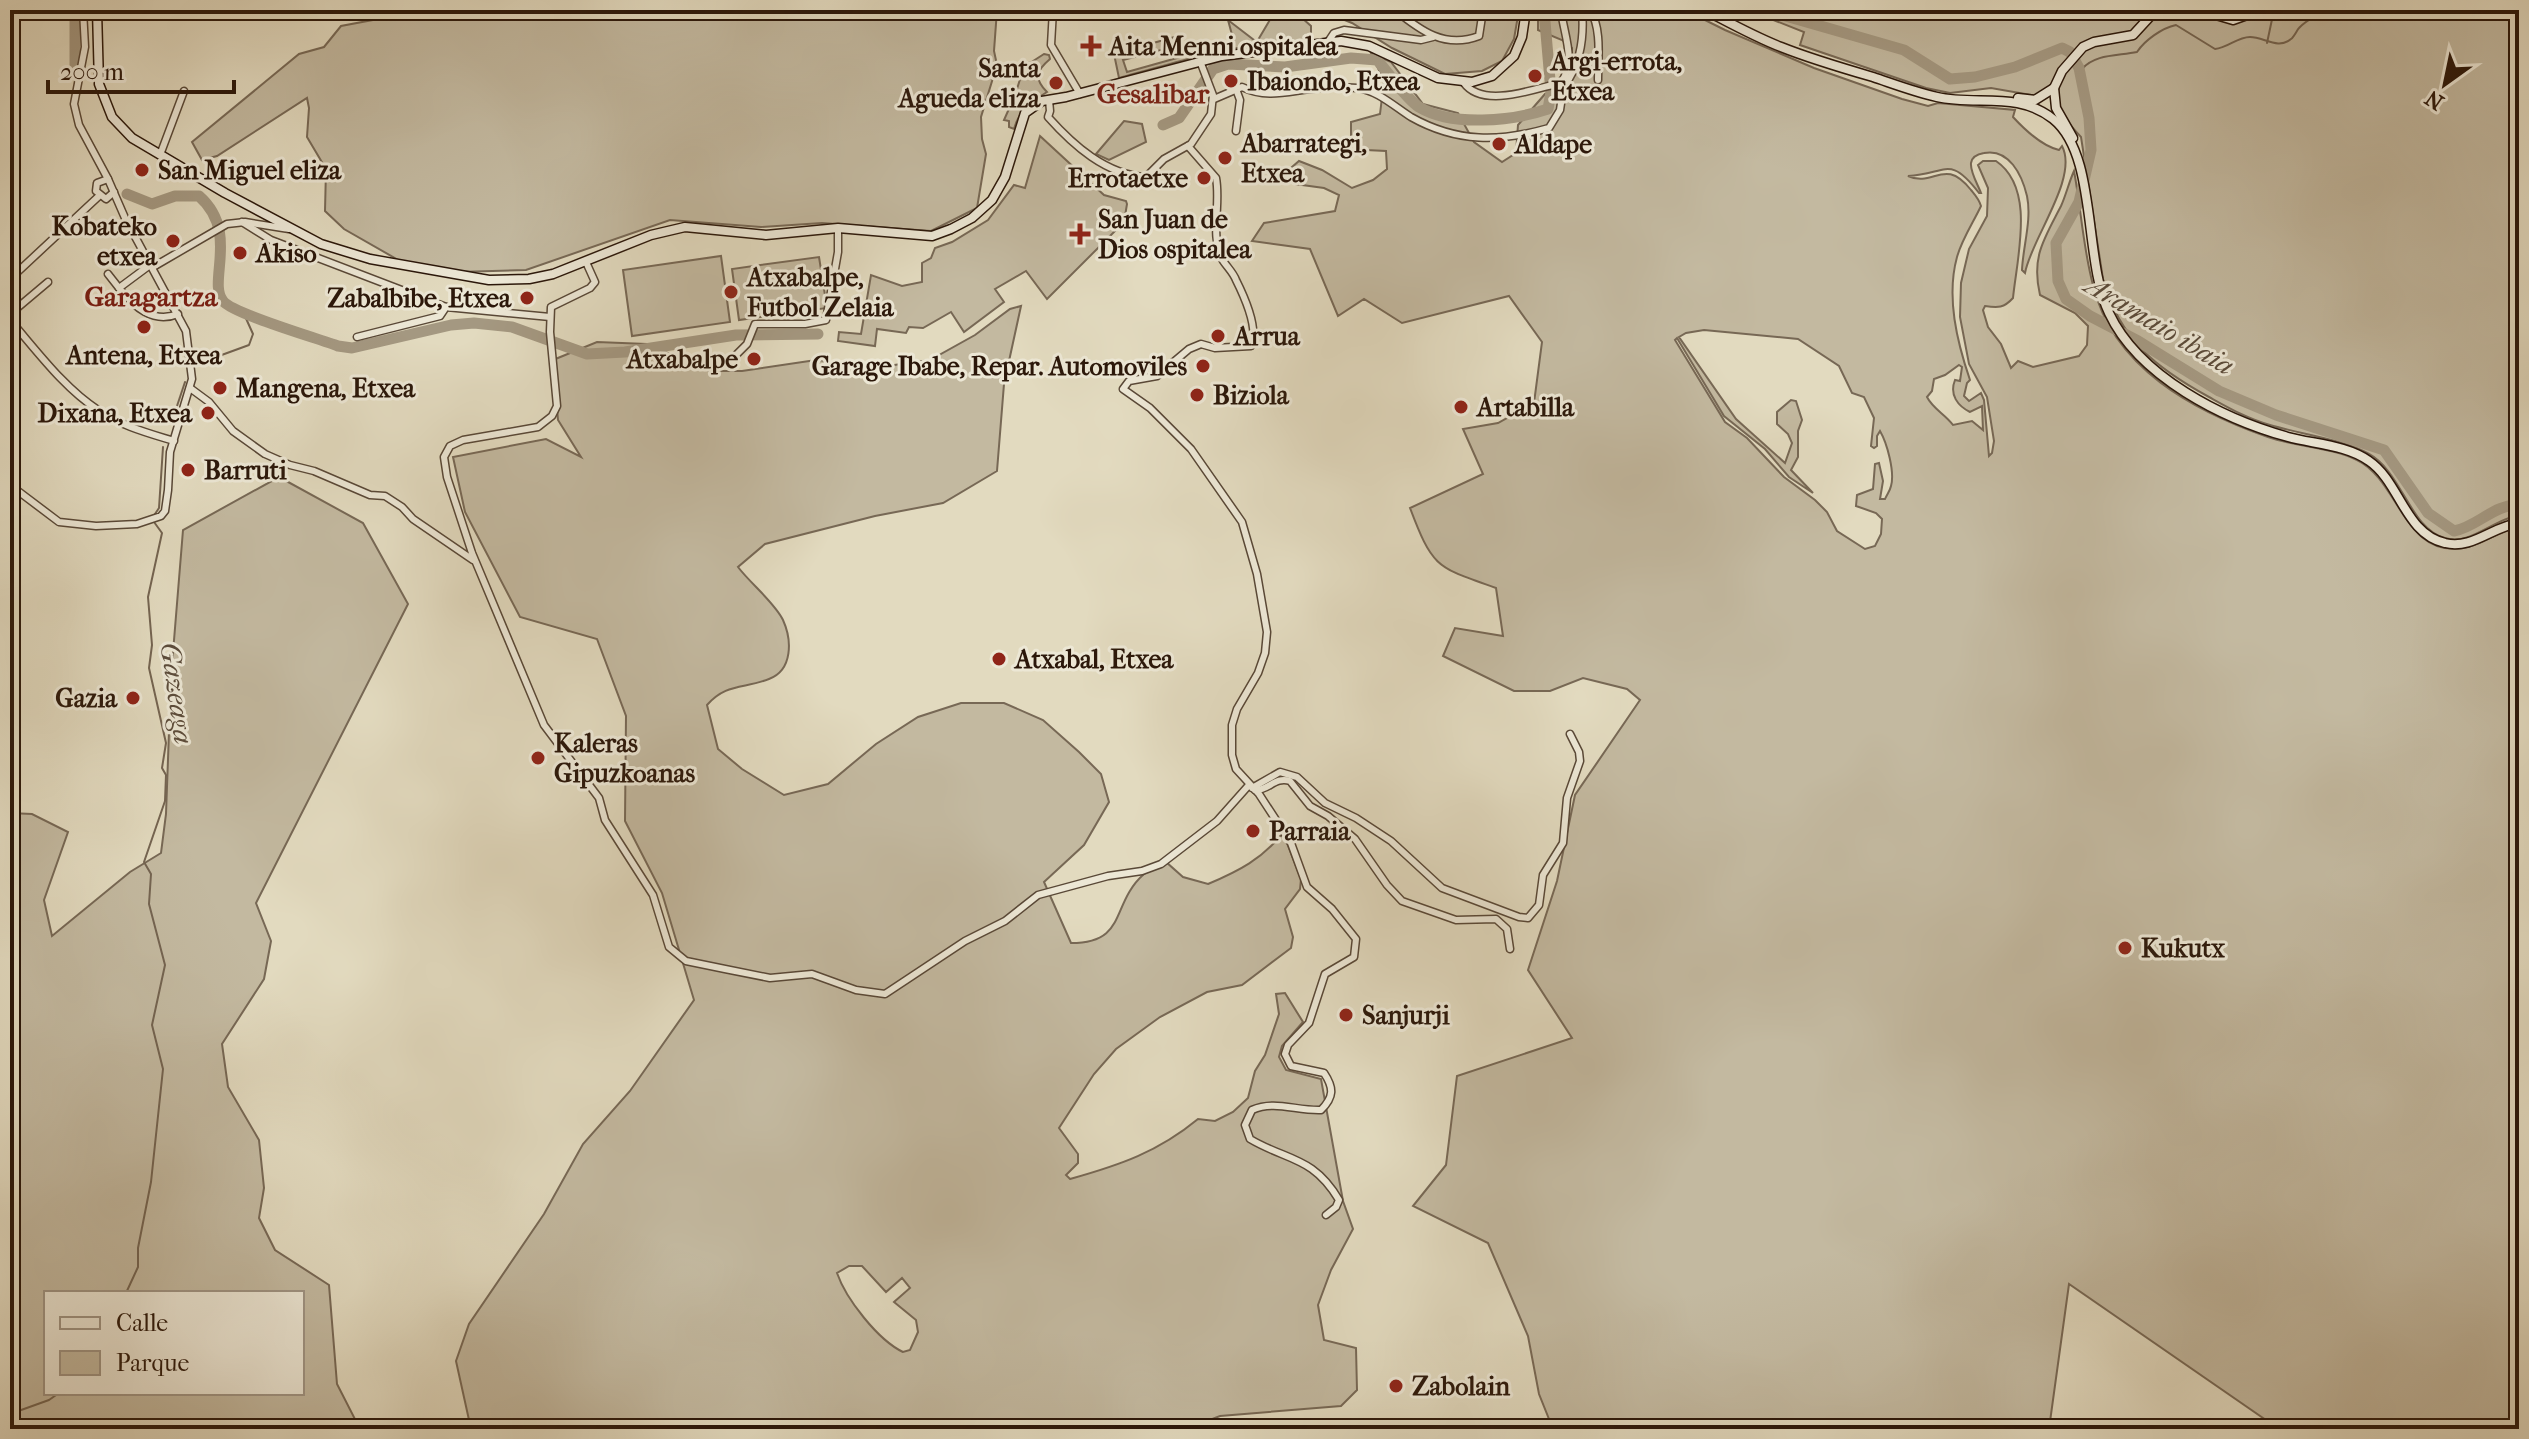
<svg xmlns="http://www.w3.org/2000/svg" width="2529" height="1439" font-family="'IM FELL French Canon',serif">
  <style>
    .green { fill: #c3b9a0; stroke: #776855; stroke-width: 2; fill-rule: evenodd }
    .lines { fill: none; stroke-linecap: round; stroke-linejoin: round }
    .stream { stroke: #746451; stroke-width: 2 }
    .river { stroke: #a49881; stroke-width: 11 }
    .street-casing { stroke: #594837; stroke-width: 9 }
    .secondary-casing { stroke: #2b170a; stroke-width: 11 }
    .street { stroke: #ece7d5; stroke-width: 6 }
    .secondary { stroke: #ece7d5; stroke-width: 8 }
    .poi-dot { fill: #8f2418; stroke: #ece7d5; stroke-width: 3 }
    .labels { text-anchor: middle; dominant-baseline: central; stroke-width: 6; stroke-linejoin: round; paint-order: stroke }
    .poi-label { font-size: 26px; font-weight: bold; fill: #2b170a; stroke: #ece7d5; text-anchor: start }
    .neighbourhood-label { font-size: 28px; font-weight: bold; fill: #7a1f14; stroke: #ece7d5 }
    .water-label { font-size: 28px; font-style: italic; fill: #5b4b3a; stroke: #ece7d5 }
  </style>
  <rect width="100%" height="100%" fill="#e2dabf"/>
  <filter id="stains"><feTurbulence type="fractalNoise" baseFrequency=".0025" numOctaves="4"/><feColorMatrix values="0 0 0 0 .2 0 0 0 0 .09 0 0 0 0 .02 0 0 0 .5 -.17"/></filter>
  <radialGradient id="worn" r=".72"><stop offset=".6" stop-color="#630" stop-opacity="0"/><stop offset="1" stop-color="#630" stop-opacity=".3"/></radialGradient>
  <g class="green">
    <polygon points="408,10 997,10 994,51 997,65 981,117 982,139 986,154 977,208 931,231 822,223 761,227 670,220 526,270 457,272 400,261 344,229 325,211 326,169 307,137 309,108 307,98 217,156 202,160 192,142 299,54 324,47 341,26 410,13"/>
    <path d="M1260 10H1293L1311 26V36C1294 46 1269 43 1249 46 1205 53 1162 66 1119 78L1114 54 1178 36 1183 53 1176 55 1173 47 1123 60 1127 72 1234 42 1228 20 1254 40H1258L1271 18Z"/>
    <polygon points="1320,10 1519,10 1514,39 1502,61 1482,71 1445,74 1392,48 1352,23"/>
    <path d="M1538 10H1685L1725 30 1814 68 1902 99 1928 106 1938 103 2015 110 2013 117C2025 130 2042 146 2059 150L2062 146C2079 178 2031 239 2025 273L2022 270C2023 246 2032 220 2027 196 2022 175 2009 148 1984 153 1978 154 1972 156 1971 163 1970 172 1978 185 1981 193H1979C1949 154 1947 174 1908 176 1934 188 1944 156 1971 190 1976 196 1979 199 1981 206 1973 223 1962 239 1957 257 1946 297 1957 342 1970 380L1967 383 1964 396 1969 401 1981 393 1984 400 1989 456 1992 453 1994 441 1987 397 1969 364 1960 317 1961 283 1969 249 1987 216 1988 188 1978 165 1983 161H1996C2036 188 2017 257 2013 298 2004 308 1998 308 1985 306L1983 310 1988 327 2001 344 2011 368 2018 361 2033 367 2079 356 2087 345 2088 326 2075 313 2040 295C2031 257 2044 239 2061 206 2066 195 2069 182 2074 171 2081 208 2083 248 2093 285 2113 368 2194 411 2268 437 2296 447 2330 447 2357 460 2399 480 2404 558 2463 548 2483 545 2499 530 2519 527V1429H2279L2069 1284 2049 1429H1553L1539 1394 1528 1336 1488 1243 1413 1206 1446 1165 1457 1076 1572 1038 1528 970 1557 881 1575 795 1640 700 1627 689 1583 678 1550 691H1514L1443 656 1455 628 1503 636 1496 588C1437 567 1433 569 1410 508L1483 474 1463 429 1498 423 1534 403 1542 342 1509 296 1402 323 1364 299 1338 316 1310 249 1252 241 1264 223 1335 211 1339 195 1324 188 1295 184 1285 173 1299 161 1322 170 1352 188 1373 180 1387 169 1386 151 1366 150 1351 140V122L1380 114 1384 81 1371 53 1391 62 1423 104 1458 113 1474 142 1502 162 1516 153 1518 125 1545 94 1571 88 1572 48 1562 40 1538 30ZM1704 330 1798 339 1839 366 1852 393 1864 397 1874 418 1871 446 1874 448 1877 446V436L1880 431C1887 443 1895 472 1891 486 1890 491 1887 494 1885 499H1880L1883 481 1879 463 1875 464 1873 489 1857 495 1856 506 1876 513 1882 519 1881 534 1875 546 1865 549 1837 531 1827 512 1815 500 1784 477 1747 438 1725 422 1675 340 1677 338 1724 416 1765 449 1789 477 1813 493 1791 470 1798 457V431L1802 420 1796 401 1791 400 1777 412V424L1788 434 1792 443 1785 463 1736 419 1679 337 1686 333ZM1959 365 1962 367 1960 381 1955 380C1949 395 1958 406 1970 412L1982 406 1983 430 1972 421 1953 425C1945 414 1933 409 1927 397L1932 391 1934 379 1945 375Z"/>
    <path d="M1748 10H2519V516C2494 518 2471 546 2445 538 2410 529 2402 472 2369 454 2342 439 2300 434 2270 425 2248 419 2229 408 2209 397 2156 368 2120 340 2103 279L2081 137C2066 121 2055 108 2059 85L2037 96 1991 88 1950 93 1926 88 1800 45 1804 32Z"/>
    <path d="M1044 54 1049 55 1050 59C1037 70 1033 78 1047 92 1031 102 1019 110 1014 129L1009 127V121L1004 120 1012 102 1019 97 1016 92 1022 73 1017 69 1026 62 1030 63Z"/>
    <polygon points="1124,121 1142,124 1146,142 1109,160 1096,154"/>
    <polygon points="1040,136 1104,195 1126,201 1127,204 1124,222 1047,299 1026,271 995,289 1004,302 964,332 951,312 923,328 909,327 906,333 877,329 875,346 838,341 839,332 861,334 871,275 902,286 922,282 922,263 931,258 935,248 952,242 988,220 1014,185 1025,188"/>
    <polygon points="721,256 730,322 632,336 623,270"/>
    <polygon points="819,257 827,308 739,320 732,269"/>
    <path d="M1021 306 1004 384 997 471 943 503 875 516 765 544 738 567C750 583 775 603 783 620 792 640 793 670 769 679 744 689 726 683 707 705L718 749 742 769 784 795 828 784 876 744 918 717 961 703H1004L1043 720 1079 752 1101 774 1109 802 1084 845 1044 882 1071 943C1128 943 1110 904 1144 874 1149 869 1159 865 1166 862L1183 877 1208 884C1239 871 1262 859 1283 833L1301 879 1300 889 1285 909 1293 937 1291 948 1242 985 1207 992 1160 1017 1116 1049 1094 1074 1059 1128 1078 1154V1163L1066 1175 1070 1179C1120 1165 1158 1152 1198 1119L1215 1121 1233 1112 1248 1098 1255 1071 1265 1055 1279 1014 1276 994 1285 993 1303 1022 1282 1046 1279 1057 1286 1070 1321 1079 1343 1201 1353 1229 1331 1270 1318 1305 1324 1340 1356 1348 1357 1390 1341 1406 1220 1416 1199 1424 1201 1429H471L456 1361 469 1324 544 1214 583 1144 630 1091 694 1000 662 893 625 821 626 716 597 639 520 617 465 512 453 457 546 439 581 457 558 420 553 360 597 342 647 344 709 371H742L816 360 887 366 930 360 975 335 1010 309ZM849 1266H862L886 1292 902 1278 910 1288 894 1302 916 1320 918 1332 910 1350 903 1352C878 1340 846 1299 837 1273Z"/>
    <path d="M279 477 363 523 408 604 256 903 271 941 264 979 222 1044 228 1087 259 1140 264 1188 259 1218 275 1250 329 1285 337 1384 360 1429H10V813L32 814 68 832 44 900 52 936 130 872 161 853 166 814 171 677 183 530ZM46 1293H302V1393H46Z"/>
  </g>
  <g class="lines">
    <g class="stream">
      <polyline points="1778,16 1782,10"/>
      <polyline points="2267,43 2274,10"/>
      <path d="M2079 68 2082 69C2095 54 2117 56 2137 52 2145 40 2162 28 2176 25L2215 49C2228 48 2237 37 2250 37 2264 37 2278 50 2291 39 2294 37 2297 30 2299 28 2305 21 2317 15 2325 10"/>
      <polyline points="197,364 249,345 253,334 244,314"/>
      <polyline points="171,424 185,382"/>
      <polyline points="155,514 159,508 163,447"/>
      <polyline points="126,1293 138,1267 138,1248 151,1182 163,1069 152,1025 165,965 149,904 151,874 144,862 165,801 166,775 162,768 166,743 149,668 152,645 148,597 162,533 154,522"/>
      <polyline points="10,1414 49,1400 59,1393"/>
    </g>
    <g class="river">
      <path d="M1765 10 1904 50 1950 79 1975 77 2015 67 2062 48 2070 52 2079 68 2089 118 2091 150 2079 202 2056 243 2058 281 2066 299 2090 316 2138 341 2219 391 2276 415 2384 450 2428 513 2454 531C2477 527 2494 504 2519 505"/>
      <polyline points="75,70 75,10"/>
      <path d="M1163 125 1179 118 1213 69 1228 64 1285 67 1351 58 1377 60C1389 73 1405 98 1419 107 1452 127 1512 121 1548 109L1551 92 1544 10"/>
      <path d="M127 194 152 204 175 196H199C240 232 207 282 223 301 233 314 317 338 338 346L352 348 451 325 474 323 512 327 587 354 625 352 736 335 818 334"/>
    </g>
    <defs>
      <g id="street">
        <polyline points="1053,10 1051,45 1080,94"/>
        <path d="M1395 10C1421 31 1445 49 1479 36L1483 10"/>
        <path d="M1590 10C1602 28 1598 59 1598 80"/>
        <polyline points="1328,42 1334,33 1344,30 1421,40 1433,37"/>
        <path d="M1464 83C1483 109 1534 89 1560 83 1578 64 1563 32 1561 10"/>
        <path d="M1214 99 1242 87C1269 100 1291 90 1320 88 1331 87 1345 87 1357 88 1377 90 1395 107 1411 117 1457 143 1500 142 1549 128L1560 110 1565 77 1569 79C1581 59 1584 33 1582 10"/>
        <path d="M1049 100 1050 111 1048 117C1073 145 1106 175 1146 177L1164 159 1191 144 1211 114 1213 95 1200 61"/>
        <polyline points="1236,131 1240,100 1236,89"/>
        <path d="M1188 146 1216 178C1221 204 1210 235 1222 259 1226 266 1233 272 1236 280 1244 296 1259 329 1251 346L1215 348 1201 344 1189 349 1157 376 1129 381 1123 389 1150 408 1191 449 1242 522 1257 574 1267 632 1265 653 1258 673 1237 709 1232 725V755L1236 769 1259 794 1291 843 1307 887 1332 909 1356 939 1354 957 1325 974 1309 1023 1288 1045 1285 1054 1291 1066 1324 1073C1334 1088 1334 1097 1321 1110 1296 1111 1275 1100 1252 1110L1245 1125 1250 1139C1287 1161 1313 1156 1339 1200L1336 1207 1326 1215"/>
        <polyline points="160,155 184,91"/>
        <polyline points="108,179 97,183 96,191 106,199 114,192"/>
        <polyline points="242,222 271,240 446,307 550,317"/>
        <polyline points="586,262 595,282 590,288 551,307 550,332 557,406 552,416 538,427 463,440 450,446 444,457 447,477 472,553 544,725 599,798 605,820 653,895 669,947 686,961 725,969 770,978 812,974 856,990 885,994 965,941 1005,921 1038,895 1108,876 1142,871 1161,864 1217,821 1249,785"/>
        <path d="M150 265 119 288C134 307 153 324 178 314"/>
        <polyline points="153,267 227,224 245,222 289,229"/>
        <polyline points="108,274 119,288"/>
        <polyline points="10,279 99,196"/>
        <polyline points="10,314 48,282"/>
        <path d="M10 320C37 351 64 388 98 410 121 426 148 433 174 441"/>
        <polyline points="357,337 440,316 446,307"/>
        <polyline points="733,358 747,344 755,324 805,324 826,320 838,252 838,228"/>
        <polyline points="190,388 209,402 233,431 265,454 290,465 314,471 370,495 385,496 402,507 413,519 473,560"/>
        <polyline points="10,485 59,522 96,526 137,524 161,516 165,511 168,490 170,452 192,379 186,331 125,218 108,179 79,125 74,104 85,47 83,10"/>
        <polyline points="1252,788 1280,772 1297,777 1325,803 1356,818 1391,841 1442,888 1519,917 1528,918 1539,905 1543,875 1563,843 1567,798 1580,761 1579,752 1570,734"/>
        <path d="M1255 790C1268 791 1275 776 1290 781L1310 806 1328 816 1355 839 1387 885 1402 901 1456 920 1496 919 1507 929 1510 949"/>
      </g>
      <g id="secondary">
        <polyline points="97,10 99,84 112,117 132,138 225,193 321,244 370,259 489,280 529,279 553,274 651,235 685,227 766,235 838,228 932,236 951,229 972,218 992,200 1005,177 1025,113 1042,101 1066,97 1222,56 1341,41 1369,46 1438,78 1472,82 1492,76 1514,56 1522,37 1526,10"/>
        <path d="M1705 10C1730 23 1755 37 1781 47 1811 59 1842 68 1873 77 1894 84 1915 92 1937 97 1977 106 2018 91 2053 119 2098 155 2083 259 2109 313 2139 377 2223 419 2288 437 2314 444 2347 445 2369 461 2400 482 2405 534 2445 543 2472 550 2493 526 2519 523"/>
        <polyline points="2199,10 2233,20 2261,10"/>
        <polyline points="2018,98 2035,100 2054,88"/>
        <polyline points="2073,138 2056,108 2054,88 2062,71 2083,47 2094,42 2133,35 2156,10"/>
      </g>
    </defs>
    <use href="#street" class="street-casing"/>
    <use href="#secondary" class="secondary-casing"/>
    <use href="#street" class="street"/>
    <use href="#secondary" class="secondary"/>
  </g>
  <g class="poi-dot">
    <path d="M1087 34h8v8h8v8h-8v8h-8v-8h-8v-8h8z"/>
    <circle cx="1535" cy="76" r="8"/>
    <circle cx="1231" cy="81" r="8"/>
    <circle cx="1056" cy="83" r="8"/>
    <circle cx="1499" cy="144" r="8"/>
    <circle cx="1225" cy="158" r="8"/>
    <circle cx="142" cy="170" r="8"/>
    <circle cx="1204" cy="178" r="8"/>
    <path d="M1076 222h8v8h8v8h-8v8h-8v-8h-8v-8h8z"/>
    <circle cx="173" cy="241" r="8"/>
    <circle cx="240" cy="253" r="8"/>
    <circle cx="731" cy="292" r="8"/>
    <circle cx="527" cy="298" r="8"/>
    <circle cx="144" cy="327" r="8"/>
    <circle cx="1218" cy="336" r="8"/>
    <circle cx="754" cy="359" r="8"/>
    <circle cx="1203" cy="366" r="8"/>
    <circle cx="220" cy="388" r="8"/>
    <circle cx="1197" cy="395" r="8"/>
    <circle cx="1461" cy="407" r="8"/>
    <circle cx="208" cy="413" r="8"/>
    <circle cx="188" cy="470" r="8"/>
    <circle cx="999" cy="659" r="8"/>
    <circle cx="133" cy="698" r="8"/>
    <circle cx="538" cy="758" r="8"/>
    <circle cx="1253" cy="831" r="8"/>
    <circle cx="2125" cy="948" r="8"/>
    <circle cx="1346" cy="1015" r="8"/>
    <circle cx="1396" cy="1386" r="8"/>
  </g>
  <g class="labels">
    <g class="poi-label">
      <text x="1109" y="46">Aita Menni ospitalea</text>
      <text x="1551" y="61">Argi-errota,<tspan x="1551" dy="30">Etxea</tspan></text>
      <text x="1040" y="68" text-anchor="end">Santa<tspan x="1040" dy="30">Agueda eliza</tspan></text>
      <text x="1247" y="81">Ibaiondo, Etxea</text>
      <text x="1241" y="143">Abarrategi,<tspan x="1241" dy="30">Etxea</tspan></text>
      <text x="1515" y="144">Aldape</text>
      <text x="158" y="170">San Miguel eliza</text>
      <text x="1188" y="178" text-anchor="end">Errotaetxe</text>
      <text x="1098" y="219">San Juan de<tspan x="1098" dy="30">Dios ospitalea</tspan></text>
      <text x="157" y="226" text-anchor="end">Kobateko<tspan x="157" dy="30">etxea</tspan></text>
      <text x="256" y="253">Akiso</text>
      <text x="747" y="277">Atxabalpe,<tspan x="747" dy="30">Futbol Zelaia</tspan></text>
      <text x="511" y="298" text-anchor="end">Zabalbibe, Etxea</text>
      <text x="1234" y="336">Arrua</text>
      <text x="144" y="355" text-anchor="middle">Antena, Etxea</text>
      <text x="738" y="359" text-anchor="end">Atxabalpe</text>
      <text x="1187" y="366" text-anchor="end">Garage Ibabe, Repar. Automoviles</text>
      <text x="236" y="388">Mangena, Etxea</text>
      <text x="1213" y="395">Biziola</text>
      <text x="1477" y="407">Artabilla</text>
      <text x="192" y="413" text-anchor="end">Dixana, Etxea</text>
      <text x="204" y="470">Barruti</text>
      <text x="1015" y="659">Atxabal, Etxea</text>
      <text x="117" y="698" text-anchor="end">Gazia</text>
      <text x="554" y="743">Kaleras<tspan x="554" dy="30">Gipuzkoanas</tspan></text>
      <text x="1269" y="831">Parraia</text>
      <text x="2141" y="948">Kukutx</text>
      <text x="1362" y="1015">Sanjurji</text>
      <text x="1412" y="1386">Zabolain</text>
    </g>
    <g class="neighbourhood-label">
      <text x="1153" y="93">Gesalibar</text>
      <text x="151" y="296">Garagartza</text>
    </g>
    <g class="water-label">
      <text transform="translate(2160 325) rotate(31)">Aramaio ibaia</text>
      <text transform="translate(177 693) rotate(82)">Gazeaga</text>
    </g>
  </g>
  <rect width="2529" height="1439" fill="none" stroke="#e2dabf" stroke-width="40"/>
  <rect x="12" y="12" width="2505" height="1415" fill="none" stroke="#2b170a" stroke-width="4"/>
  <rect x="20" y="20" width="2489" height="1399" fill="none" stroke="#2b170a" stroke-width="2"/>
  <rect x="44" y="1291" width="260" height="104" fill="#ece7d5" stroke="#9f9484" stroke-width="2"/>
  <rect x="60" y="1317" width="40" height="12" fill="#ece7d5" stroke="#9f9484" stroke-width="2"/>
  <text x="116" y="1331" font-size="24" fill="#2b170a">Calle</text>
  <rect x="60" y="1351" width="40" height="24" fill="#c3b9a0" stroke="#9f9484" stroke-width="2"/>
  <text x="116" y="1371" font-size="24" fill="#2b170a">Parque</text>
  <g transform="translate(2445 84) rotate(213)" stroke="#ece7d5" stroke-width="6" paint-order="stroke">
  <path d="M0-6L14 30L0 20L-14 30Z" fill="#2b170a"/>
  <text y="-12" font-size="22" font-weight="bold" text-anchor="middle" fill="#2b170a">N</text>
  </g>
  <path d="M48 80v12h186v-12" fill="none" stroke="#2b170a" stroke-width="4"/>
  <text x="60" y="80" font-size="24" fill="#2b170a" stroke="#ece7d5" stroke-width="6" paint-order="stroke">200 m</text>
  <rect width="100%" height="100%" filter="url(#stains)"/>
  <rect width="100%" height="100%" fill="url(#worn)"/>
</svg>
